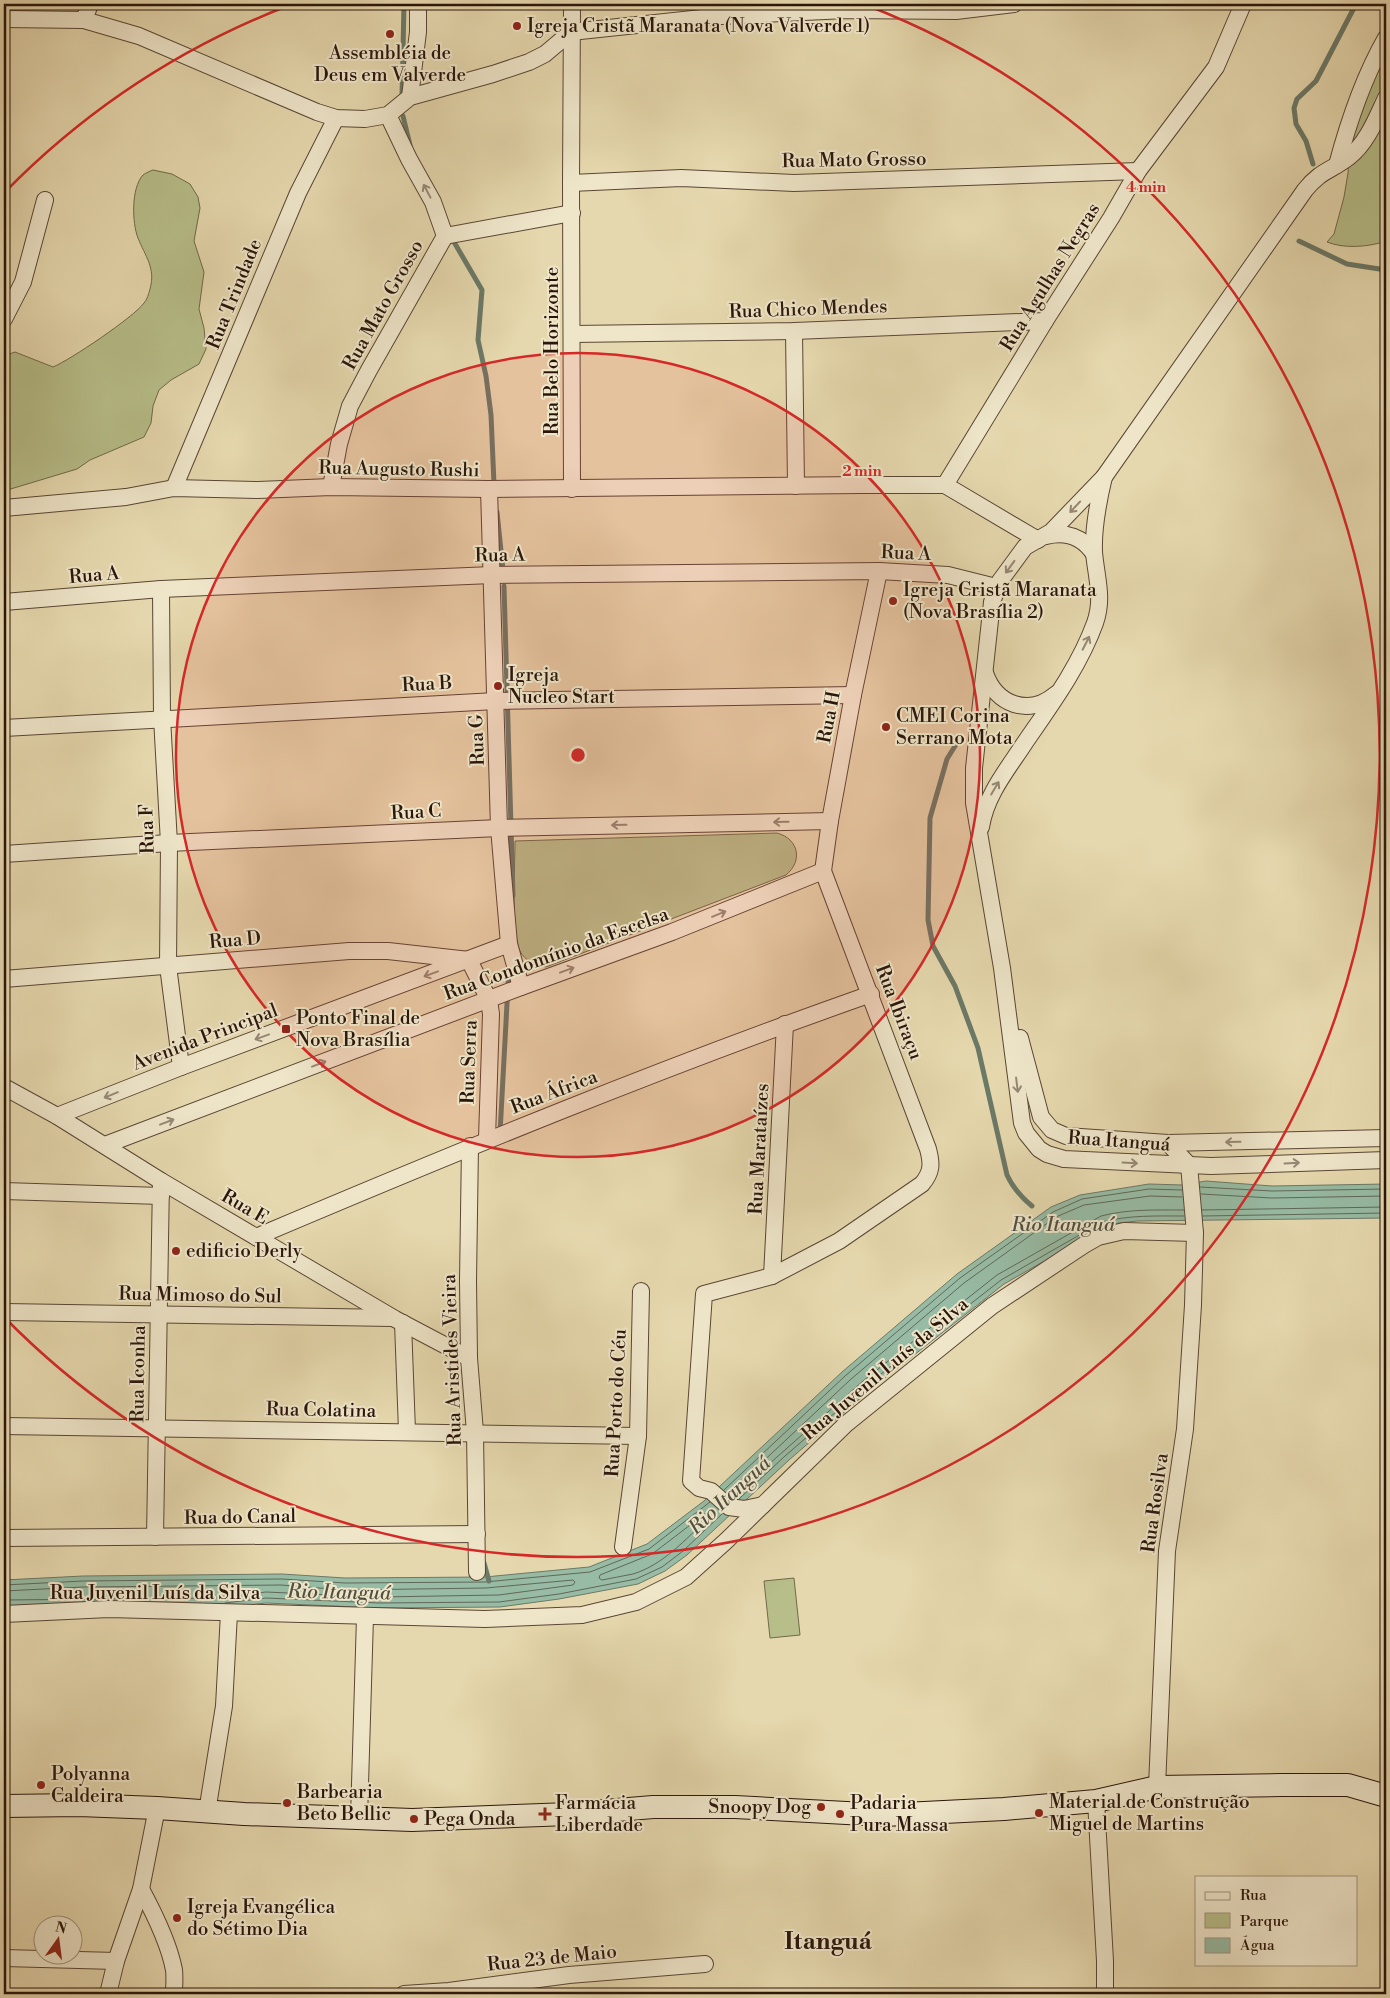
<svg xmlns="http://www.w3.org/2000/svg" width="1390" height="1998" font-family="'Libre Bodoni',serif">
  <style>
    .green { fill: #b7be89; stroke: #706a4a }
    .water { fill: #97bba4; stroke: #6b7967 }
    .lines { fill: none; stroke-linecap: round; stroke-linejoin: round }
    .shore { stroke: #606858; stroke-width: 1 }
    .stream { stroke: #6b7967; stroke-width: 5 }
    .street-casing { stroke: #594634; stroke-width: 18 }
    .secondary-casing { stroke: #2a150b; stroke-width: 24 }
    .street { stroke: #efe6ca; stroke-width: 16 }
    .secondary { stroke: #efe6ca; stroke-width: 22 }
    .oneway { stroke: #968874 }
    .ring { fill: none; stroke: #d62828; stroke-width: 2.5 }
    .poi-dot { fill: #8f2418; stroke: #efe6ca; stroke-width: 2 }
    .labels { text-anchor: middle; dominant-baseline: central; stroke-width: 4; stroke-linejoin: round; paint-order: stroke }
    .poi-label { font-size: 19px; fill: #2a150b; stroke: #efe6ca; text-anchor: start }
    .street-label { font-size: 19px; fill: #2a150b; stroke: #efe6ca }
    .water-label { font-size: 20px; font-style: italic; fill: #504f41; stroke: #efe6ca }
    .district-label { font-size: 24px; font-weight: bold; fill: #2a150b; stroke: #efe6ca }
    .centre { fill: #d62828; stroke: #efe6ca; stroke-width: 2.5 }
    .ring-label { font-size: 15px; text-anchor: middle; font-weight: bold; fill: #d62828; stroke: #efe6ca; stroke-width: 4; stroke-linejoin: round; paint-order: stroke }
  </style>
  <rect width="100%" height="100%" fill="#e6d8ae"/>
  <filter id="stains"><feTurbulence type="fractalNoise" baseFrequency=".004" numOctaves="4"/><feColorMatrix values="0 0 0 0 .2 0 0 0 0 .09 0 0 0 0 .02 0 0 0 .5 -.17"/></filter>
  <radialGradient id="worn" r=".72"><stop offset=".6" stop-color="#630" stop-opacity="0"/><stop offset="1" stop-color="#630" stop-opacity=".3"/></radialGradient>
  <g class="green">
    <path d="M1386 39V241C1369 247 1344 249 1327 242L1334 234 1344 197 1348 173 1350 129Z"/>
    <path d="M153 170 172 174 190 184 198 197 200 208 194 241 204 272 199 309 204 328 206 349 199 364 171 380 159 390 153 406 151 423 144 437 90 460 77 469 4 491V356L15 352 53 367C70 360 134 317 144 303 147 300 149 293 150 289 156 268 145 256 138 238 132 223 131 188 143 175 146 173 150 171 153 170Z"/>
    <path d="M777 833C799 839 803 861 786 875L546 967C535 965 525 961 520 951 511 932 515 866 515 841Z"/>
    <polygon points="794,1578 800,1635 770,1638 764,1581"/>
  </g>
  <polygon class="water" points="1206,1181 1272,1186 1386,1184 1386,1218 1137,1221 1119,1223 1104,1227 1004,1284 871,1389 789,1460 687,1555 665,1571 638,1584 559,1599 500,1607 379,1608 266,1603 216,1609 4,1611 4,1580 83,1576 282,1574 345,1578 485,1577 589,1567 647,1544 704,1501 842,1372 957,1274 1051,1207 1080,1195 1149,1184 1183,1185"/>
  <g class="lines">
    <g class="shore">
      <polyline points="1200,1187 1272,1191 1386,1189"/>
      <polyline points="1201,1194 1272,1198 1386,1196"/>
      <path d="M1182 1197 1150 1196 1084 1205 1056 1217 964 1283 850 1380 740 1483 739 1486 743 1487 863 1381 997 1275 1101 1216C1128 1209 1155 1210 1184 1210"/>
      <polyline points="1202,1210 1386,1207"/>
      <polyline points="1203,1216 1386,1213"/>
      <polyline points="724,1490 845,1376 960,1278 1053,1212 1082,1199 1149,1189 1182,1190"/>
      <path d="M739 1499 785 1456 867 1385 1001 1280 1102 1222C1129 1215 1156 1216 1184 1216"/>
      <path d="M705 1514 708 1515V1518C686 1539 663 1565 633 1574 623 1576 612 1578 602 1580L599 1578 600 1575 652 1554Z"/>
      <polyline points="4,1585 83,1581 282,1579 345,1583 485,1582 590,1572 649,1549 710,1502"/>
      <polyline points="4,1591 83,1587 281,1585 345,1590 486,1588 573,1580 575,1582 573,1585 499,1595 379,1597 266,1592 215,1598 4,1600"/>
      <polyline points="225,1603 266,1598 379,1603 499,1602 559,1594 636,1579 662,1567 683,1551 722,1514"/>
    </g>
    <g class="stream">
      <polyline points="402,97 404,4"/>
      <polyline points="403,116 410,145"/>
      <polyline points="1313,164 1306,141 1296,124 1294,108 1297,99 1316,81 1356,4"/>
      <polyline points="1299,241 1347,264 1386,270"/>
      <polyline points="454,242 482,290 478,340 486,376 491,415 494,484"/>
      <polyline points="497,512 503,570"/>
      <polyline points="504,586 513,896"/>
      <path d="M960 738 947 759 930 818 928 920 933 946 955 986 978 1048 1007 1175C1013 1188 1021 1197 1032 1206"/>
      <polyline points="500,1133 509,967"/>
      <polyline points="484,1563 489,1581"/>
    </g>
    <defs>
      <g id="street">
        <polyline points="4,19 84,20 139,36 317,112 336,118 365,119 388,115 410,97 493,74 529,62 545,54 571,32 721,16 846,10 956,11 1014,4"/>
        <polyline points="84,20 90,4"/>
        <polyline points="410,97 418,32 418,4"/>
        <path d="M1386 98C1376 119 1367 143 1349 157 1331 171 1321 170 1305 190L1104 477 1051 532 1025 547 1000 581 992 602 974 768V803L1002 968 1022 1123 1026 1133 1039 1149 1047 1154 1064 1159 1211 1166 1386 1160"/>
        <path d="M1337 165C1349 120 1363 78 1386 38"/>
        <polyline points="571,183 681,178 794,183 1138,171"/>
        <polyline points="445,236 572,213"/>
        <polyline points="4,319 23,282 45,200"/>
        <polyline points="794,331 796,486"/>
        <polyline points="572,334 794,331 1045,321"/>
        <polyline points="945,485 1038,540"/>
        <polyline points="331,487 339,444 350,406 369,370 445,236 433,202 409,159 388,115"/>
        <polyline points="174,488 298,193 336,118"/>
        <polyline points="489,489 499,828 509,944 521,987"/>
        <polyline points="572,489 571,183 572,4"/>
        <polyline points="4,508 126,497 174,488 258,490 331,487 489,489 861,485 945,485 1045,321 1111,218 1138,171 1216,67 1243,4"/>
        <path d="M1046 536C1066 531 1083 537 1094 554"/>
        <polyline points="161,589 162,718 169,843 168,966 181,1067"/>
        <polyline points="4,602 161,589 492,575 879,571 948,575 996,587"/>
        <path d="M985 673C996 705 1029 717 1056 694"/>
        <polyline points="4,728 496,701 853,695"/>
        <path d="M981 827C986 795 1007 770 1024 744 1050 706 1079 667 1095 623 1104 598 1096 577 1094 552 1093 527 1098 502 1104 477"/>
        <polyline points="4,854 169,843 499,828 830,821"/>
        <polyline points="4,979 349,951 388,951 469,960 489,1000 491,1014 487,1139"/>
        <polyline points="1020,1038 1041,1117 1052,1130 1066,1136 1168,1143 1386,1138"/>
        <polyline points="4,1087 57,1116 161,1181 395,1319 469,1358"/>
        <polyline points="57,1116 181,1067 509,944"/>
        <polyline points="105,1145 521,987 672,932 823,871"/>
        <polyline points="470,1146 468,1281 469,1358 475,1432 477,1572"/>
        <polyline points="4,1191 161,1196"/>
        <path d="M256 1237C459 1151 663 1067 871 994"/>
        <polyline points="772,1276 785,1024"/>
        <polyline points="4,1312 393,1318"/>
        <polyline points="403,1323 407,1431"/>
        <polyline points="4,1426 638,1436"/>
        <path d="M763 1505 744 1509 729 1507 711 1491 699 1488 691 1481 704 1294 772 1276 839 1241 922 1184C932 1172 932 1164 928 1149L823 871 830 821 853 695 879 571"/>
        <polyline points="155,1537 161,1181"/>
        <polyline points="4,1538 477,1534"/>
        <polyline points="623,1547 638,1436 641,1291"/>
        <polyline points="4,1614 109,1609 485,1619 582,1615 636,1602 686,1577 726,1541 846,1424 992,1306 1084,1245 1098,1237 1124,1231 1195,1233"/>
        <polyline points="1157,1787 1167,1551 1185,1429 1193,1305 1195,1233 1189,1165 1168,1143"/>
        <polyline points="1096,1801 1105,1961 1105,1994"/>
        <polyline points="207,1812 224,1706 229,1613"/>
        <polyline points="359,1818 365,1617"/>
        <path d="M141 1889C154 1913 169 1943 174 1970 175 1978 174 1986 174 1994"/>
        <polyline points="4,1958 116,1961"/>
        <polyline points="108,1994 116,1961 141,1889 157,1808"/>
        <polyline points="404,1994 449,1991 569,1975 705,1964"/>
      </g>
      <polyline id="secondary" points="4,1806 79,1805 157,1808 244,1814 412,1820 569,1814 653,1807 735,1807 884,1815 1004,1809 1096,1801 1157,1787 1281,1785 1348,1785 1386,1796"/>
    </defs>
    <use href="#street" class="street-casing"/>
    <use href="#secondary" class="secondary-casing"/>
    <use href="#street" class="street"/>
    <use href="#secondary" class="secondary"/>
  </g>
  <defs><path id="oneway-shaft" d="M-6 0H5M1.5-3L5.5 0L1.5 3" fill="none" stroke-width="1.6" stroke-linecap="round" stroke-linejoin="round" transform="scale(1.25)"/></defs>
  <g class="oneway">
    <use href="#oneway-shaft" transform="translate(427 191) rotate(-118)"/>
    <use href="#oneway-shaft" transform="translate(1075 507) rotate(133)"/>
    <use href="#oneway-shaft" transform="translate(1010 567) rotate(126)"/>
    <use href="#oneway-shaft" transform="translate(1086 643) rotate(-63)"/>
    <use href="#oneway-shaft" transform="translate(995 788) rotate(-59)"/>
    <use href="#oneway-shaft" transform="translate(781 822) rotate(179)"/>
    <use href="#oneway-shaft" transform="translate(619 825) rotate(179)"/>
    <use href="#oneway-shaft" transform="translate(719 914) rotate(-22)"/>
    <use href="#oneway-shaft" transform="translate(567 970) rotate(-20)"/>
    <use href="#oneway-shaft" transform="translate(431 974) rotate(160)"/>
    <use href="#oneway-shaft" transform="translate(262 1037) rotate(160)"/>
    <use href="#oneway-shaft" transform="translate(319 1064) rotate(-21)"/>
    <use href="#oneway-shaft" transform="translate(1017 1085) rotate(83)"/>
    <use href="#oneway-shaft" transform="translate(111 1095) rotate(158)"/>
    <use href="#oneway-shaft" transform="translate(167 1122) rotate(-21)"/>
    <use href="#oneway-shaft" transform="translate(1233 1142) rotate(179)"/>
    <use href="#oneway-shaft" transform="translate(1130 1163) rotate(3)"/>
    <use href="#oneway-shaft" transform="translate(1292 1163) rotate(-3)"/>
  </g>
  <circle cx="578" cy="755" r="402" fill="#d62828" fill-opacity=".12"/>
  <g class="ring">
    <circle cx="578" cy="755" r="402"/>
    <path d="M5 192A803 803 0 0 1 290 5M866 5A803 803 0 1 1 5 1318"/>
  </g>
  <g class="poi-dot">
    <circle cx="517" cy="26" r="5"/>
    <circle cx="390" cy="34" r="5"/>
    <circle cx="893" cy="601" r="5"/>
    <circle cx="498" cy="686" r="5"/>
    <circle cx="886" cy="727" r="5"/>
    <rect x="281" y="1024" width="10" height="10" rx="2.5"/>
    <circle cx="176" cy="1251" r="5"/>
    <circle cx="41" cy="1785" r="5"/>
    <circle cx="287" cy="1803" r="5"/>
    <circle cx="821" cy="1807" r="5"/>
    <circle cx="1039" cy="1813" r="5"/>
    <path d="M542.5 1806.5h5v5h5v5h-5v5h-5v-5h-5v-5h5z"/>
    <circle cx="840" cy="1814" r="5"/>
    <circle cx="414" cy="1819" r="5"/>
    <circle cx="177" cy="1918" r="5"/>
  </g>
  <g class="labels">
    <g class="poi-label">
      <text x="527" y="26">Igreja Cristã Maranata (Nova Valverde 1)</text>
      <text x="390" y="53" text-anchor="middle">Assembléia de<tspan x="390" dy="22">Deus em Valverde</tspan></text>
      <text x="903" y="590">Igreja Cristã Maranata<tspan x="903" dy="22">(Nova Brasília 2)</tspan></text>
      <text x="508" y="675">Igreja<tspan x="508" dy="22">Nucleo Start</tspan></text>
      <text x="896" y="716">CMEI Corina<tspan x="896" dy="22">Serrano Mota</tspan></text>
      <text x="296" y="1018">Ponto Final de<tspan x="296" dy="22">Nova Brasília</tspan></text>
      <text x="186" y="1251">edificio Derly</text>
      <text x="51" y="1774">Polyanna<tspan x="51" dy="22">Caldeira</tspan></text>
      <text x="297" y="1792">Barbearia<tspan x="297" dy="22">Beto Bellic</tspan></text>
      <text x="1049" y="1802">Material de Construção<tspan x="1049" dy="22">Miguel de Martins</tspan></text>
      <text x="555" y="1803">Farmácia<tspan x="555" dy="22">Liberdade</tspan></text>
      <text x="850" y="1803">Padaria<tspan x="850" dy="22">Pura Massa</tspan></text>
      <text x="811" y="1807" text-anchor="end">Snoopy Dog</text>
      <text x="424" y="1819">Pega Onda</text>
      <text x="187" y="1907">Igreja Evangélica<tspan x="187" dy="22">do Sétimo Dia</tspan></text>
    </g>
    <g class="street-label">
      <text transform="translate(854 160) rotate(-1)">Rua Mato Grosso</text>
      <text transform="translate(1050 277) rotate(-58)">Rua Agulhas Negras</text>
      <text transform="translate(234 294) rotate(-68)">Rua Trindade</text>
      <text transform="translate(383 305) rotate(-61)">Rua Mato Grosso</text>
      <text transform="translate(808 309) rotate(-2)">Rua Chico Mendes</text>
      <text transform="translate(552 351) rotate(-90)">Rua Belo Horizonte</text>
      <text transform="translate(399 469) rotate(1)">Rua Augusto Rushi</text>
      <text transform="translate(906 553) rotate(2)">Rua A</text>
      <text transform="translate(500 555) rotate(-1)">Rua A</text>
      <text transform="translate(94 575) rotate(-5)">Rua A</text>
      <text transform="translate(427 684) rotate(-3)">Rua B</text>
      <text transform="translate(829 717) rotate(-79)">Rua H</text>
      <text transform="translate(477 740) rotate(-92)">Rua G</text>
      <text transform="translate(416 812) rotate(-3)">Rua C</text>
      <text transform="translate(147 829) rotate(-92)">Rua F</text>
      <text transform="translate(235 940) rotate(-5)">Rua D</text>
      <text transform="translate(556 954) rotate(-20)">Rua Condomínio da Escelsa</text>
      <text transform="translate(899 1012) rotate(69)">Rua Ibiraçu</text>
      <text transform="translate(205 1037) rotate(-21)">Avenida Principal</text>
      <text transform="translate(469 1062) rotate(-88)">Rua Serra</text>
      <text transform="translate(554 1092) rotate(-21)">Rua África</text>
      <text transform="translate(1119 1141) rotate(4)">Rua Itanguá</text>
      <text transform="translate(759 1149) rotate(-87)">Rua Marataízes</text>
      <text transform="translate(245 1207) rotate(30)">Rua E</text>
      <text transform="translate(200 1295) rotate(1)">Rua Mimoso do Sul</text>
      <text transform="translate(452 1360) rotate(-92)">Rua Aristides Vieira</text>
      <text transform="translate(885 1369) rotate(-40)">Rua Juvenil Luís da Silva</text>
      <text transform="translate(138 1374) rotate(-89)">Rua Iconha</text>
      <text transform="translate(616 1403) rotate(-87)">Rua Porto do Céu</text>
      <text transform="translate(321 1410) rotate(1)">Rua Colatina</text>
      <text transform="translate(1155 1503) rotate(-82)">Rua Rosilva</text>
      <text transform="translate(240 1517) rotate(-1)">Rua do Canal</text>
      <text x="155" y="1593">Rua Juvenil Luís da Silva</text>
      <text transform="translate(552 1958) rotate(-6)">Rua 23 de Maio</text>
    </g>
    <g class="water-label">
      <text x="1063" y="1225">Rio Itanguá</text>
      <text transform="translate(730 1496) rotate(-43)">Rio Itanguá</text>
      <text transform="translate(339 1593) rotate(1)">Rio Itanguá</text>
    </g>
    <g class="district-label">
      <text x="828" y="1942">Itanguá</text>
    </g>
  </g>
  <circle cx="578" cy="755" r="8" class="centre"/>
  <g class="ring-label">
    <text x="1146" y="192">4 min</text>
    <text x="862" y="476">2 min</text>
  </g>
  <rect width="1390" height="1998" fill="none" stroke="#e6d8ae" stroke-width="20"/>
  <rect x="5" y="5" width="1380" height="1988" fill="none" stroke="#2a150b" stroke-width="2.5"/>
  <rect x="10" y="10" width="1370" height="1978" fill="none" stroke="#2a150b"/>
  <rect x="1195" y="1876" width="162" height="90" fill="#efe6ca" stroke="#a0927e"/>
  <rect x="1205" y="1892" width="25" height="8" fill="#efe6ca" stroke="#a0927e"/>
  <text x="1240" y="1900" font-size="15" fill="#2a150b">Rua</text>
  <rect x="1205" y="1913" width="25" height="15" fill="#b7be89" stroke="#a0927e"/>
  <text x="1240" y="1926" font-size="15" fill="#2a150b">Parque</text>
  <rect x="1205" y="1938" width="25" height="15" fill="#97bba4" stroke="#a0927e"/>
  <text x="1240" y="1950" font-size="15" fill="#2a150b">Água</text>
  <g transform="translate(58 1940) rotate(14)"><circle r="24" fill="#efe6ca" stroke="#a0927e"/>
  <path d="M0-4L9 19L0 12L-9 19Z" fill="#8f2418"/>
  <text y="-8" font-size="14" font-weight="bold" text-anchor="middle" fill="#2a150b">N</text>
  </g>
  <rect width="100%" height="100%" filter="url(#stains)"/>
  <rect width="100%" height="100%" fill="url(#worn)"/>
</svg>
